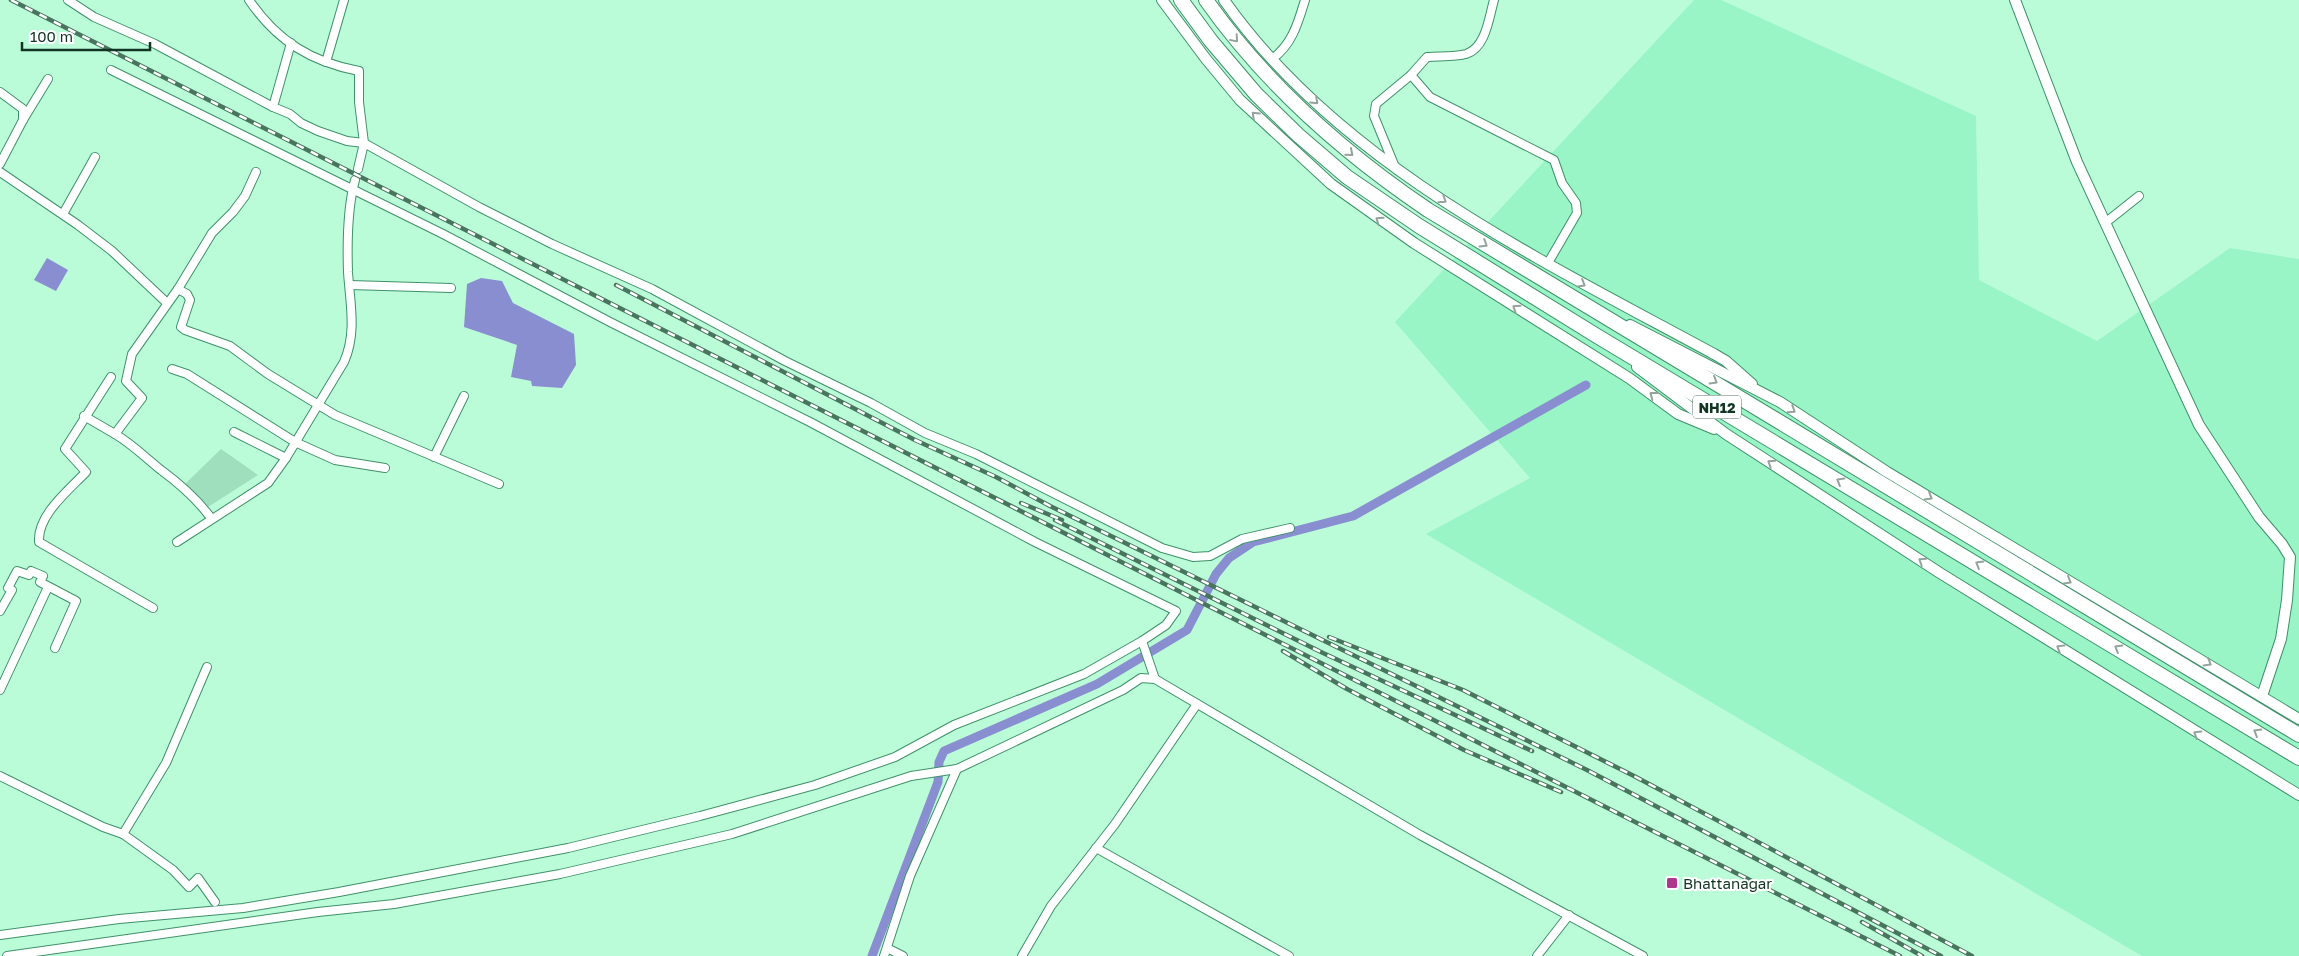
<svg xmlns="http://www.w3.org/2000/svg" width="2299" height="956" font-family="'Golos Text',sans-serif">
  <style>
    .built { fill: #99f5c5 }
    .green { fill: #9fdfbd }
    .water { fill: #898ed0 }
    .lines { fill: none; stroke-linecap: round; stroke-linejoin: round }
    .canal { stroke: #898ed0; stroke-width: 9 }
    .minor-casing { stroke: #3e916a; stroke-width: 10 }
    .tertiary-casing { stroke: #3e916a; stroke-width: 12 }
    .trunk-casing { stroke: #3e916a; stroke-width: 16 }
    .minor { stroke: #fff; stroke-width: 8 }
    .tertiary { stroke: #fff; stroke-width: 10 }
    .trunk { stroke: #fff; stroke-width: 14 }
    .rail-casing { stroke: #48755e; stroke-width: 4.5 }
    .rail { stroke: #fff; stroke-width: 2.5; stroke-dasharray: 8; stroke-linecap: butt }
    .oneway { stroke: #94a49c }
    .poi-dot { fill: #ae378e; stroke: #fff; stroke-width: 2 }
    .labels { text-anchor: middle; dominant-baseline: central; stroke-width: 4; stroke-linejoin: round; paint-order: stroke }
    .shield { fill: #fff; stroke: #587166; stroke-width: 1 }
    .shield-label { font-size: 14px; font-weight: bold; fill: #113424 }
    .poi-label { font-size: 15px; fill: #113424; stroke: #fff; text-anchor: start }
  </style>
  <rect width="100%" height="100%" fill="#bbfcd8"/>
  <polygon class="built" points="1694,0 1721,0 1976,116 1979,280 2097,341 2230,248 2299,259 2299,956 2142,956 1426,534 1530,478 1395,322"/>
  <polygon class="green" points="221,449 258,475 208,507 184,485"/>
  <g class="water">
    <polygon points="47,258 68,270 56,291 34,280"/>
    <polygon points="481,278 502,281 513,303 574,334 576,365 562,388 532,386 531,381 511,377 517,345 464,327 467,284"/>
  </g>
  <g class="lines">
    <polyline class="canal" points="872,956 938,782 939,762 944,751 1097,684 1187,630 1216,574 1229,558 1253,542 1353,516 1586,385"/>
    <defs>
      <g id="minor">
        <path d="M68 0 94 17 155 44 273 107 290 114 301 123 318 131 347 141 364 143 359 102V71C311 62 277 41 249 0"/>
        <path d="M1272 59C1292 45 1298 23 1305 0"/>
        <polyline points="326,62 344,0"/>
        <polyline points="1411,75 1430,97 1554,160 1562,183 1576,203 1577,213 1548,263"/>
        <polyline points="0,92 23,109 23,120 0,164"/>
        <polyline points="273,107 291,43"/>
        <polyline points="23,120 48,79"/>
        <path d="M1395 167 1374 116 1376 104 1411 75 1427 57C1439 56 1455 57 1466 54 1486 48 1489 17 1494 0"/>
        <polyline points="358,169 364,143 479,207 552,244 652,289 785,361 871,403 925,433 976,454 1162,548 1193,557 1210,556 1242,539 1290,528"/>
        <polyline points="0,172 78,225 112,251 167,303"/>
        <polyline points="63,214 95,157"/>
        <polyline points="2105,223 2139,196"/>
        <polyline points="350,285 451,288"/>
        <polyline points="178,289 187,294 190,300 181,327 185,330 230,346 268,374 335,415 499,484"/>
        <polyline points="172,369 187,374 295,442 335,460 385,468"/>
        <path d="M111 377 65 449 86 472C69 490 37 515 39 542L153 608"/>
        <polyline points="84,416 115,434"/>
        <polyline points="234,432 286,458"/>
        <polyline points="434,457 464,396"/>
        <path d="M211 518C197 499 180 484 161 470 146 458 132 444 115 434L142 398 126 381 132 354 178 289 212 233 233 212 245 196 256 172"/>
        <path d="M177 542 268 483 286 458 344 362C357 333 350 303 348 272 347 242 347 209 355 180"/>
        <polyline points="0,611 12,590 8,588 17,571 29,575 31,571 43,576 40,582 76,601 55,648"/>
        <polyline points="1142,641 1155,679"/>
        <polyline points="0,690 48,587"/>
        <polyline points="0,776 103,827 123,834 173,870 189,887 198,878 215,902"/>
        <polyline points="123,834 166,763 207,667"/>
        <polyline points="1096,848 1289,956"/>
        <polyline points="0,935 119,919 243,908 339,892 568,848 700,816 815,785 895,757 954,725 1084,674 1142,641 1166,625 1176,611 1035,542 810,422 610,322 443,234 111,70"/>
        <polyline points="887,948 903,956"/>
        <polyline points="7,956 318,912 394,904 560,874 732,834 911,776 957,769 1123,690 1141,678 1155,679 1420,835 1643,956"/>
        <polyline points="884,956 910,876 957,769"/>
        <polyline points="1022,956 1051,906 1115,824 1197,704"/>
        <polyline points="1537,956 1569,915"/>
      </g>
      <g id="tertiary">
        <polyline points="1162,0 1206,59 1240,100 1331,184 1414,243 1629,378 1678,414 1714,429"/>
        <path d="M1224 0C1340 165 1541 260 1714 354L1726 361 1752 384"/>
        <polyline points="2015,0 2077,162 2199,425 2259,517 2282,544 2290,557 2287,600 2281,639 2262,696"/>
        <polyline points="1630,325 1780,402 1887,472 2299,719"/>
        <polyline points="1637,367 1726,434 1940,573 2299,795"/>
      </g>
      <g id="trunk">
        <polyline points="1181,0 1211,41 1256,94 1298,135 1347,177 1419,226 1597,336 2299,758"/>
        <path d="M1206 0C1266 85 1342 152 1428 210L2299 735"/>
      </g>
    </defs>
    <use href="#minor" class="minor-casing"/>
    <use href="#tertiary" class="tertiary-casing"/>
    <use href="#trunk" class="trunk-casing"/>
    <use href="#minor" class="minor"/>
    <use href="#tertiary" class="tertiary"/>
    <use href="#trunk" class="trunk"/>
    <defs>
      <g id="rail">
        <polyline points="11,0 1900,956"/>
        <polyline points="616,285 915,440 996,477 1050,506 1587,770 1941,956"/>
        <polyline points="1021,503 1062,520"/>
        <polyline points="1055,520 1323,653 1532,751"/>
        <polyline points="1329,637 1463,690 1634,776 1972,956"/>
        <polyline points="1283,651 1347,689 1464,750 1561,792"/>
        <polyline points="1862,922 1922,956"/>
      </g>
    </defs>
    <use href="#rail" class="rail-casing"/>
    <use href="#rail" class="rail"/>
  </g>
  <defs><path id="oneway-chevron" d="M-2-3.5L2.5 0L-2 3.5" fill="none" stroke-width="1.6" stroke-linecap="round" stroke-linejoin="round" transform="scale(1.25)"/></defs>
  <g class="oneway">
    <use href="#oneway-chevron" transform="translate(1235 39) rotate(49)"/>
    <use href="#oneway-chevron" transform="translate(1315 101) rotate(43)"/>
    <use href="#oneway-chevron" transform="translate(1255 115) rotate(-136)"/>
    <use href="#oneway-chevron" transform="translate(1350 153) rotate(40)"/>
    <use href="#oneway-chevron" transform="translate(1443 200) rotate(33)"/>
    <use href="#oneway-chevron" transform="translate(1379 220) rotate(-145)"/>
    <use href="#oneway-chevron" transform="translate(1484 244) rotate(32)"/>
    <use href="#oneway-chevron" transform="translate(1582 284) rotate(31)"/>
    <use href="#oneway-chevron" transform="translate(1516 308) rotate(-147)"/>
    <use href="#oneway-chevron" transform="translate(1714 381) rotate(31)"/>
    <use href="#oneway-chevron" transform="translate(1653 395) rotate(-143)"/>
    <use href="#oneway-chevron" transform="translate(1792 410) rotate(33)"/>
    <use href="#oneway-chevron" transform="translate(1771 463) rotate(-147)"/>
    <use href="#oneway-chevron" transform="translate(1840 481) rotate(-149)"/>
    <use href="#oneway-chevron" transform="translate(1929 497) rotate(31)"/>
    <use href="#oneway-chevron" transform="translate(1922 561) rotate(-147)"/>
    <use href="#oneway-chevron" transform="translate(1979 564) rotate(-149)"/>
    <use href="#oneway-chevron" transform="translate(2068 581) rotate(30)"/>
    <use href="#oneway-chevron" transform="translate(2060 648) rotate(-148)"/>
    <use href="#oneway-chevron" transform="translate(2118 648) rotate(-149)"/>
    <use href="#oneway-chevron" transform="translate(2208 663) rotate(31)"/>
    <use href="#oneway-chevron" transform="translate(2257 732) rotate(-149)"/>
    <use href="#oneway-chevron" transform="translate(2197 734) rotate(-148)"/>
  </g>
  <rect class="poi-dot" x="1666" y="877" width="12" height="12" rx="2.5"/>
  <g class="labels">
    <rect class="shield" x="1693" y="395.5" width="48" height="23" rx="4"/>
    <g class="shield-label">
      <text x="1717" y="407">NH12</text>
    </g>
    <g class="poi-label">
      <text x="1683" y="883">Bhattanagar</text>
    </g>
  </g>
  <path d="M22 42v8h128v-8" fill="none" stroke="#113424" stroke-width="2.5"/>
  <text x="30" y="42" font-size="15" fill="#113424" stroke="#ffffff" stroke-width="4" paint-order="stroke">100 m</text>
</svg>
